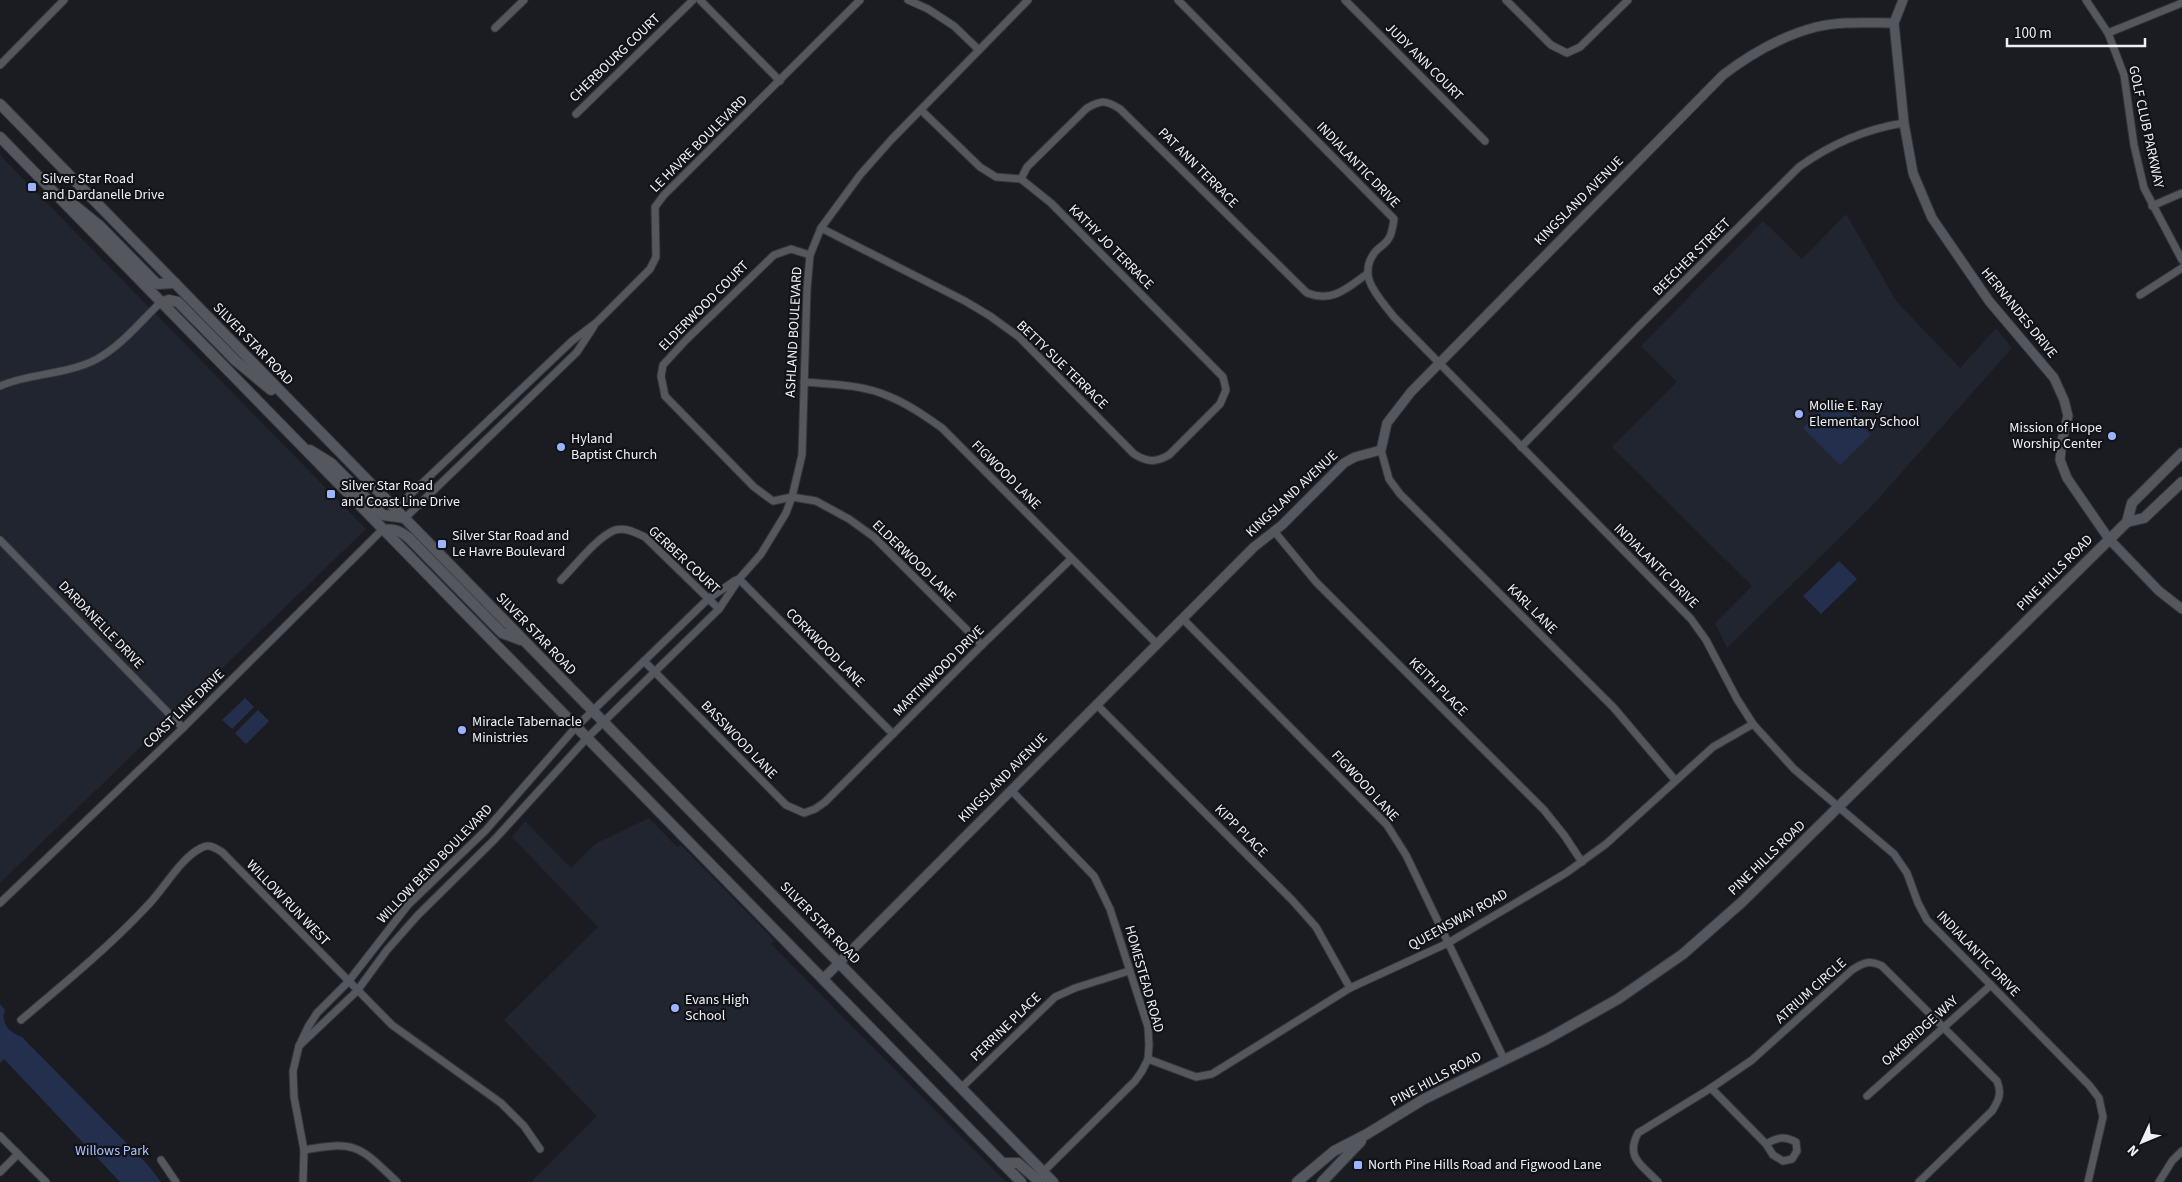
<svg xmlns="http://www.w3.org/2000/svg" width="2182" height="1182" font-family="'Source Sans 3',sans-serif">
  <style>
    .built { fill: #212530 }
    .green { fill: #242e4d }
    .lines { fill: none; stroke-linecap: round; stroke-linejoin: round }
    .minor-casing { stroke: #34363a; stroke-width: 9 }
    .tertiary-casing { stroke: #34363a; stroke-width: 11 }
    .secondary-casing { stroke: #34363a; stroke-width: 12 }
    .minor { stroke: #55575e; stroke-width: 7 }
    .tertiary { stroke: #55575e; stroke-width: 9 }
    .secondary { stroke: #55575e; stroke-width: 10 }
    .poi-dot { fill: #9cb4fd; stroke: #111319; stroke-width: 2 }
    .labels { text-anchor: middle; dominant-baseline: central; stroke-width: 4.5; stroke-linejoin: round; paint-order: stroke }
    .street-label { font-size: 14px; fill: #eef0f4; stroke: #111319 }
    .poi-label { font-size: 14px; fill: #eef0f4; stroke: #111319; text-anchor: start }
    .park-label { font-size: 14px; fill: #adc1fc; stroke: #111319 }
  </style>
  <rect width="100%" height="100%" fill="#1a1c22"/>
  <g class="built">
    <polygon points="0,155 366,529 0,883"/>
    <polygon points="1846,214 1897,302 1960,368 1996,328 2012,348 1870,508 1727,648 1715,623 1752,586 1612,447 1677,382 1641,346 1763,221 1802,259"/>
    <polygon points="649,818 677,847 681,845 774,940 771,944 1006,1182 531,1182 597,1116 504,1020 598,927 512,837 525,821 571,868 595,844"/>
  </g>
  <g class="green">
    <polygon points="1833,398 1871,435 1840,465 1803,428"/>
    <polygon points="1839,561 1857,579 1821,614 1803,596"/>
    <polygon points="245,698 254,707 232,729 222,720"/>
    <polygon points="258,710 269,721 246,744 235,733"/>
    <path d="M0 1004 5 1010C0 1024 10 1033 22 1037L148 1165 161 1182H120L4 1059 0 1063Z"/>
  </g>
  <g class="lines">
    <defs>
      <g id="minor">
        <polyline points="700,0 780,81"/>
        <polyline points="908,0 928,9 954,26 979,50"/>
        <path d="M1178 0 1394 219C1393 225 1392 234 1389 238 1386 244 1379 247 1375 252 1356 277 1379 297 1394 317L1691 619 1706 640 1737 699 1753 724 1794 769 1894 854 1907 873 1918 903 1927 920 2089 1085 2099 1098 2103 1117 2088 1182"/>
        <polyline points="1345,0 1485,141"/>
        <polyline points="1506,0 1551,45 1567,53 1580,47 1628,0"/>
        <polyline points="2086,0 2108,33 2124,75 2134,145 2144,188 2182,260"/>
        <polyline points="495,28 524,0"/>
        <polyline points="2108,33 2182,3"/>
        <polyline points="0,65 64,0"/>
        <polyline points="576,114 693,0"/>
        <path d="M1021 179 1027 167 1087 108C1102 100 1106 100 1120 109L1307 293C1333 303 1347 288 1367 274"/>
        <polyline points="2152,206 2182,193"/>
        <path d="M821 228 965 301 990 316 1019 337 1134 454C1147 462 1155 463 1169 455L1220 404 1226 390 1223 377 1051 203 1021 179 996 177 980 167 921 110"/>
        <polyline points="810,255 791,249 774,255 686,340 663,365 661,376 665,396 754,487 773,501 792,497 816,501 849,519 874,537 982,645"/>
        <polyline points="2140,295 2182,268"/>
        <path d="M804 382C830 384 864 385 888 396 908 404 925 416 942 428L1157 644"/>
        <path d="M0 386C30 373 67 375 97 359 121 346 140 322 160 303"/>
        <path d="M1521 447 1638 327 1799 167C1831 144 1865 129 1904 123"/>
        <polyline points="1381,450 1389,479 1400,494 1614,708 1675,780"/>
        <polyline points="395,509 572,341 597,322 650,269 656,257 655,207 664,195 860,0"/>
        <polyline points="405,518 577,352 594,326"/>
        <polyline points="1274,531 1316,582 1544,810 1564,835 1582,862"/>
        <polyline points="0,540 183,728"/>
        <polyline points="739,579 893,734"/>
        <path d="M561 580C575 566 597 537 615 530 626 527 636 533 645 537L719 609"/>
        <polyline points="1183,619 1387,825 1406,855 1504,1059"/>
        <polyline points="644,661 786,805 804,813 815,809 825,802 982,645 1071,559"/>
        <polyline points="1097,705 1292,900 1316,927 1350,988"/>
        <polyline points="1011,790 1094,876 1110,909 1148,1027 1149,1045 1148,1059 1142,1071 1135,1081 1043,1172"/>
        <polyline points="0,903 183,728 382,530"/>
        <path d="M21 1020C65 983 110 946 149 904 165 887 181 858 201 848 209 843 215 848 222 852L392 1025 501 1103 524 1126 540 1149"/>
        <polyline points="299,1046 357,991 387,950 418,915 495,839 587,738 719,609 739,579 761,554 786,513 792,497 802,455 807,289 810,255 821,228 860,175 891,140 1028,0"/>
        <polyline points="1148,1059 1196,1077 1212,1074 1350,988 1448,943 1566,873 1606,844 1713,747 1753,724"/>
        <polyline points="961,1088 1055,997 1075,988 1129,971"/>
        <path d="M1711 1088 1766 1144 1773 1155 1783 1161 1792 1159 1797 1151 1796 1142C1784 1136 1778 1137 1766 1144"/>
        <polyline points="1867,1096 1991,985"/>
        <polyline points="0,1136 46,1182"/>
        <path d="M304 1150C357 1140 360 1147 397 1182"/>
        <polyline points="161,1160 176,1182"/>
        <polyline points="0,1172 18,1154"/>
        <polyline points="303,1182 304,1150 294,1097 293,1071 299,1046 308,1027 317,1013 348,982 408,905 486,830 576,727 708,599 736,580"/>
        <path d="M1658 1182C1642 1165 1625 1158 1638 1133L1711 1088 1752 1060 1852 970C1864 962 1870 960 1882 966L1997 1081C2002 1093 1999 1100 1992 1111L1919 1182"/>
        <polyline points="2159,1182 2172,1161 2182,1151"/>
      </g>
      <g id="tertiary">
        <polyline points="1903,0 1894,23 1904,123 1913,173 1932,218 1989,301 2054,378 2064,400 2068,416 2062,440 2060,460 2067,478 2109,539 2159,591 2182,609"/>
        <path d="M823 979 1254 547 1282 525 1344 463 1355 457 1381 450 1387 423 1411 392 1723 75C1752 53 1781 36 1816 27 1840 21 1869 23 1894 23"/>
      </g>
      <g id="secondary">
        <polyline points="0,104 1053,1182"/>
        <polyline points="0,137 1021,1182"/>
        <polyline points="74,205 100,226 157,284 175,283"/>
        <polyline points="160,303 169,300 178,302 236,361 271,390"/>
        <polyline points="310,450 331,463 383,515 405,518"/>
        <polyline points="2127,522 2144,518 2182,482"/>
        <path d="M382 530C394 528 400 531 409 538L502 633 521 640"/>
        <polyline points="1002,1163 1018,1163 1040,1182"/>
        <polyline points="1297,1182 1334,1151 1367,1134 1424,1099 1547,1039 1618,999 1683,954 1742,902 2127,522 2132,503 2182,453"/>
        <polyline points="1322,1182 1361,1141"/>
      </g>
    </defs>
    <use href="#minor" class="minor-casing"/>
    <use href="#tertiary" class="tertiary-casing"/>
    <use href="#secondary" class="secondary-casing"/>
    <use href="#minor" class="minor"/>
    <use href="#tertiary" class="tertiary"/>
    <use href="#secondary" class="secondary"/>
  </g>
  <g class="poi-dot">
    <rect x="27" y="182" width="10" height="10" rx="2.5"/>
    <circle cx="1799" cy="414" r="5"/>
    <circle cx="2112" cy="436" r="5"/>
    <circle cx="561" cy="447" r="5"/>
    <rect x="326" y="489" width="10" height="10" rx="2.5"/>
    <rect x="437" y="539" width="10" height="10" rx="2.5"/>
    <circle cx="462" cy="730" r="5"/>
    <circle cx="675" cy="1008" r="5"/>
    <rect x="1353" y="1160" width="10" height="10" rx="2.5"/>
  </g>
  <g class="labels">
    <g class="street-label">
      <text transform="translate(615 58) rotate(-44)">CHERBOURG COURT</text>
      <text transform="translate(1424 62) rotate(45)">JUDY ANN COURT</text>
      <text transform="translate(2146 127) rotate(78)">GOLF CLUB PARKWAY</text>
      <text transform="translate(699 144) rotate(-45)">LE HAVRE BOULEVARD</text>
      <text transform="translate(1358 165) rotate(46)">INDIALANTIC DRIVE</text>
      <text transform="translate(1198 168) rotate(45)">PAT ANN TERRACE</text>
      <text transform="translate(1579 201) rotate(-45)">KINGSLAND AVENUE</text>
      <text transform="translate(1111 247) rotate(45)">KATHY JO TERRACE</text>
      <text transform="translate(1692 257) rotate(-45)">BEECHER STREET</text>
      <text transform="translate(704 306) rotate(-45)">ELDERWOOD COURT</text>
      <text transform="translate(2019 313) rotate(51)">HERNANDES DRIVE</text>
      <text transform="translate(794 332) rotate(-87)">ASHLAND BOULEVARD</text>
      <text transform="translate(253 344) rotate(46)">SILVER STAR ROAD</text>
      <text transform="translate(1062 365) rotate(44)">BETTY SUE TERRACE</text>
      <text transform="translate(1006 475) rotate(45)">FIGWOOD LANE</text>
      <text transform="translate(1292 494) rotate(-43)">KINGSLAND AVENUE</text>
      <text transform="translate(684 560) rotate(43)">GERBER COURT</text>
      <text transform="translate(914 561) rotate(44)">ELDERWOOD LANE</text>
      <text transform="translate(1656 566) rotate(45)">INDIALANTIC DRIVE</text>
      <text transform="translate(2055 573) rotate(-45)">PINE HILLS ROAD</text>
      <text transform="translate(1532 609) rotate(45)">KARL LANE</text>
      <text transform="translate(101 625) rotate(46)">DARDANELLE DRIVE</text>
      <text transform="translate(536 634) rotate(46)">SILVER STAR ROAD</text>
      <text transform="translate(825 648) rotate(45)">CORKWOOD LANE</text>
      <text transform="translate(939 671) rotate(-45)">MARTINWOOD DRIVE</text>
      <text transform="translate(1438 687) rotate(45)">KEITH PLACE</text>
      <text transform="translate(184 709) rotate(-44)">COAST LINE DRIVE</text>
      <text transform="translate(739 740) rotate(46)">BASSWOOD LANE</text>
      <text transform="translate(1003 778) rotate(-45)">KINGSLAND AVENUE</text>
      <text transform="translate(1365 786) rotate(47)">FIGWOOD LANE</text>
      <text transform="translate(1241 831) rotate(45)">KIPP PLACE</text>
      <text transform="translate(1767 858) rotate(-44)">PINE HILLS ROAD</text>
      <text transform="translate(435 864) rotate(-46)">WILLOW BEND BOULEVARD</text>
      <text transform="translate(288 903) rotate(46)">WILLOW RUN WEST</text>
      <text transform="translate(1458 920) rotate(-29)">QUEENSWAY ROAD</text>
      <text transform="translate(820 923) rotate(46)">SILVER STAR ROAD</text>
      <text transform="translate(1978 954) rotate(46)">INDIALANTIC DRIVE</text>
      <text transform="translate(1144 979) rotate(74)">HOMESTEAD ROAD</text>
      <text transform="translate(1811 991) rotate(-42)">ATRIUM CIRCLE</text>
      <text transform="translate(1006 1027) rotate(-44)">PERRINE PLACE</text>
      <text transform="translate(1920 1031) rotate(-42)">OAKBRIDGE WAY</text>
      <text transform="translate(1436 1079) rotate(-28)">PINE HILLS ROAD</text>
    </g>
    <g class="poi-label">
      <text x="42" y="179">Silver Star Road<tspan x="42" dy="16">and Dardanelle Drive</tspan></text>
      <text x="1809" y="406">Mollie E. Ray<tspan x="1809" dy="16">Elementary School</tspan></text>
      <text x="2102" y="428" text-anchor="end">Mission of Hope<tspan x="2102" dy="16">Worship Center</tspan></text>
      <text x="571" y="439">Hyland<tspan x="571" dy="16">Baptist Church</tspan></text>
      <text x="341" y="486">Silver Star Road<tspan x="341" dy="16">and Coast Line Drive</tspan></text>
      <text x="452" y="536">Silver Star Road and<tspan x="452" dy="16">Le Havre Boulevard</tspan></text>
      <text x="472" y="722">Miracle Tabernacle<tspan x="472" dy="16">Ministries</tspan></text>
      <text x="685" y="1000">Evans High<tspan x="685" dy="16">School</tspan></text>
      <text x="1368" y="1165">North Pine Hills Road and Figwood Lane</text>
    </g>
    <g class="park-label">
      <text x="112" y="1151">Willows Park</text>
    </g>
  </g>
  <g transform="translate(2142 1142) rotate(226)" stroke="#111319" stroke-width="4" paint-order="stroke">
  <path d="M0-4L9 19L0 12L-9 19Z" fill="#eef0f4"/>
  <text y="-8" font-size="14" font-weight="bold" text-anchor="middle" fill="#eef0f4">N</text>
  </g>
  <path d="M2007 38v8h138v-8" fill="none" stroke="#eef0f4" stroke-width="2.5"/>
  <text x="2014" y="38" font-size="15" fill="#eef0f4" stroke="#111319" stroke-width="4" paint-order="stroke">100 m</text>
</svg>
